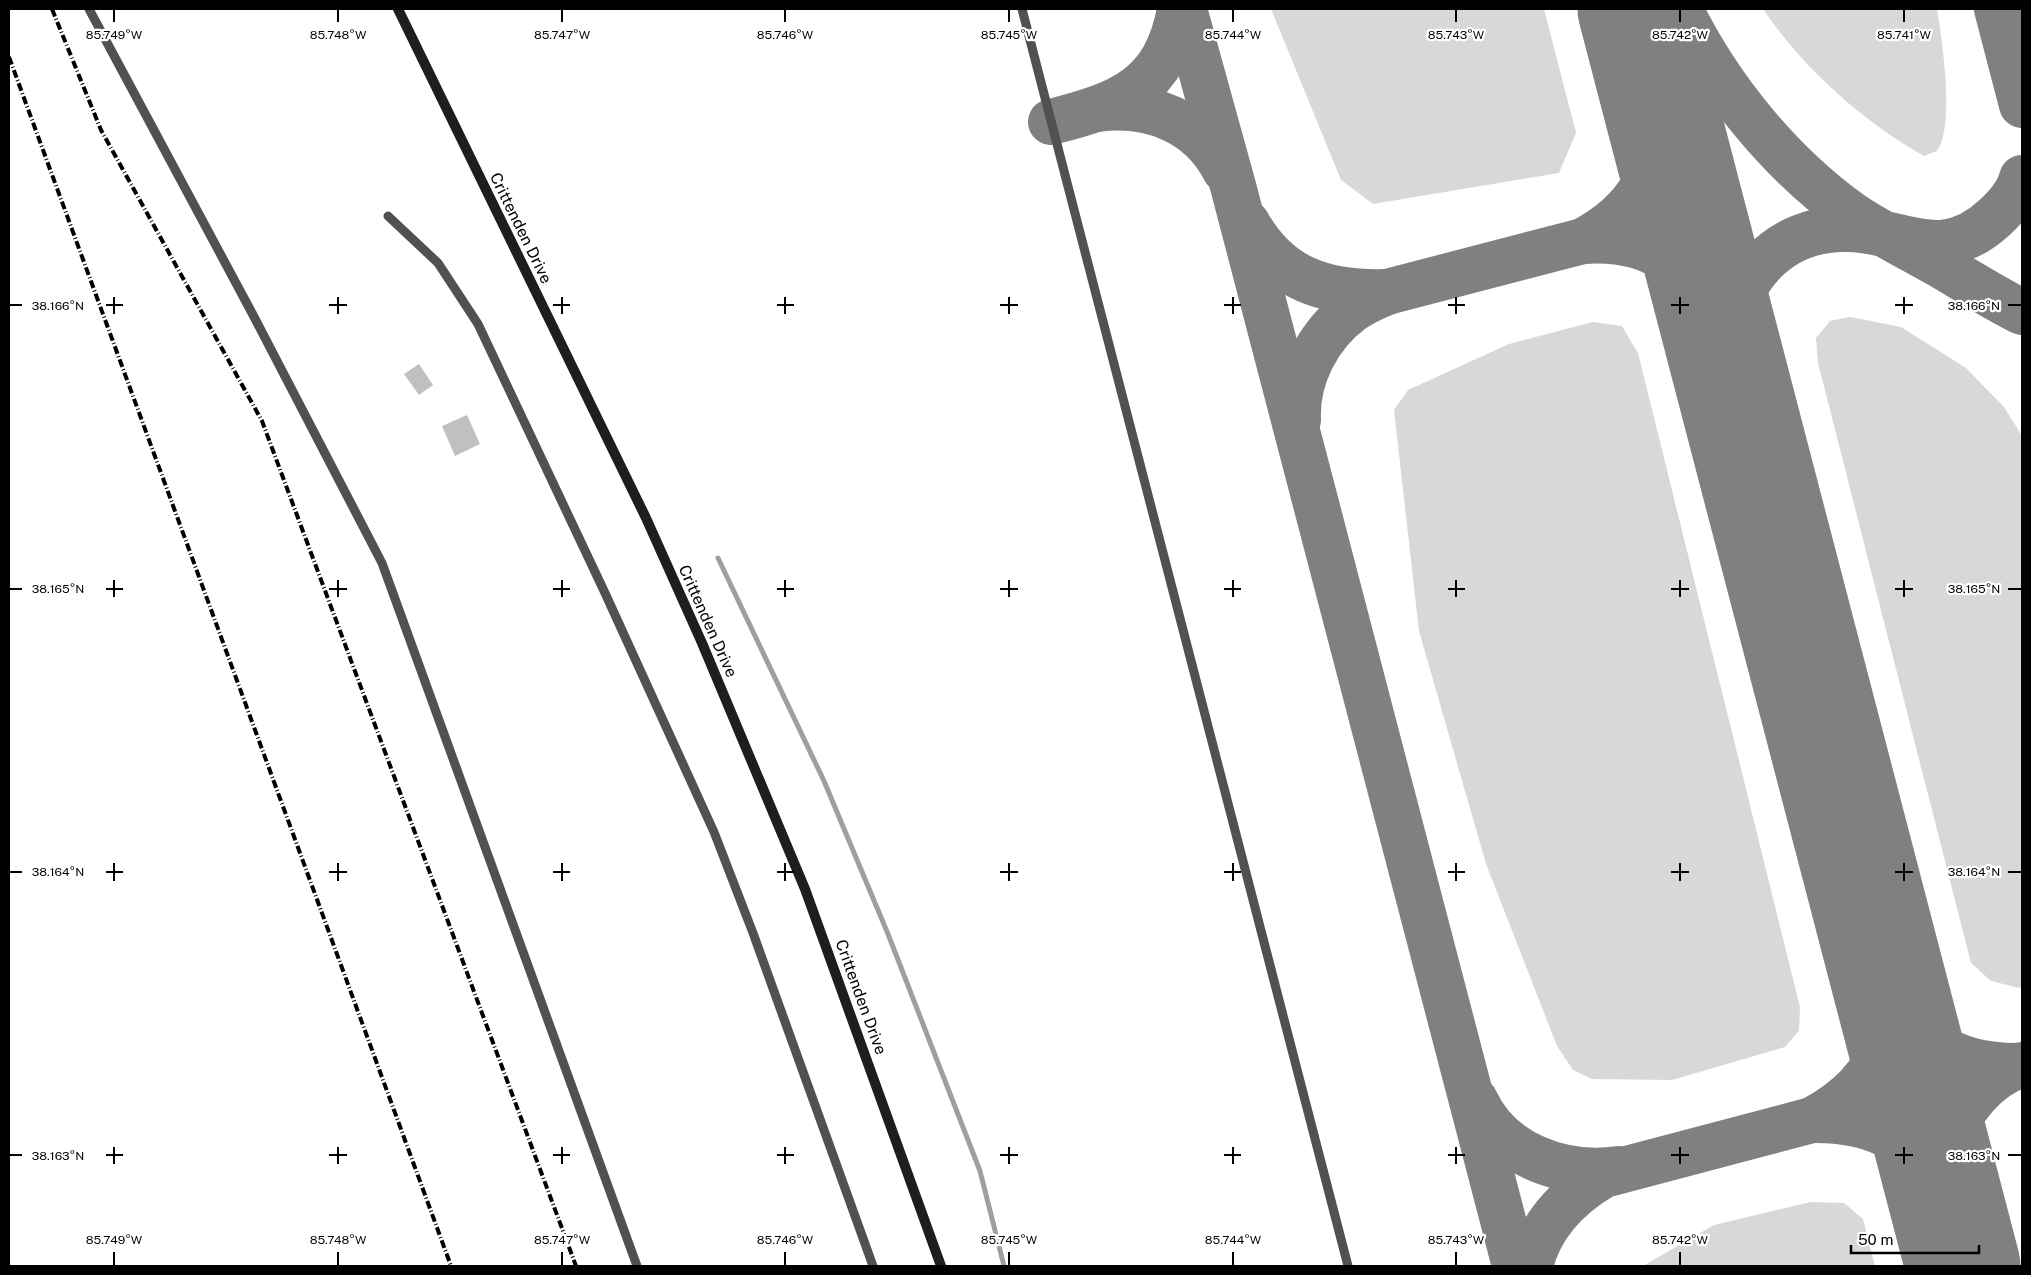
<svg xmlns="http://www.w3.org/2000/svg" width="2031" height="1275" font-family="'Public Sans',sans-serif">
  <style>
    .green { fill: #d8d8d8 }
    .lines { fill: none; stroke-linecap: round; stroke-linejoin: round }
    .stream { stroke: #9f9f9f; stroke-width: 5 }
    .taxiway { stroke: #808080; stroke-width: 46 }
    .runway { stroke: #808080; stroke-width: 115 }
    .building { fill: #c0c0c0 }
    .lane { stroke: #515151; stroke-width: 9 }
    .secondary { stroke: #1e1e1e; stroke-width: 10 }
    .rail { stroke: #000; stroke-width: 4; stroke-dasharray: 8 2.5 1 2.5; stroke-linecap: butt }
    .ticks { fill: none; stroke: #000; stroke-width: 2 }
    .labels { text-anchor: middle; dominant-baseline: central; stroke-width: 4.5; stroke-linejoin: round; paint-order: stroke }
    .street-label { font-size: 16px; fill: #000; stroke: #fff }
    .ticks-label { font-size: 12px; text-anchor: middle; fill: #000; stroke: #fff; stroke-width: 4.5; stroke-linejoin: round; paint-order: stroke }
  </style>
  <rect width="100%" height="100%" fill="#fff"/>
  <g class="green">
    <polygon points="1271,9 1544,9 1576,133 1559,173 1373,204 1341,180"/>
    <path d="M1763 9H1937C1942 40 1955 126 1937 151L1924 156C1863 122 1802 67 1763 9Z"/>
    <polygon points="1850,317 1901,327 1966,368 2004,407 2022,436 2022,987 2019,988 1991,981 1971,963 1818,363 1816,338 1830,321"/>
    <polygon points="1593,322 1622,326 1638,353 1800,1007 1799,1031 1785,1047 1672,1080 1592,1079 1573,1070 1557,1046 1486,864 1419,631 1394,410 1408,390 1509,344"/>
    <polygon points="1811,1202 1844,1203 1863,1219 1875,1266 1643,1266 1714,1225"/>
  </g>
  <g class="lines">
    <polyline class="stream" points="718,558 824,781 888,934 980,1171 1004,1266"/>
    <g class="taxiway">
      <polyline points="1184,9 1233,186 1515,1266"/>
      <path d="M1680 9C1719 88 1779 162 1851 214 1879 233 1911 248 1940 265 1967 281 1994 298 2022 312"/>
      <polyline points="1997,9 2022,105"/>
      <path d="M1097 109C1149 102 1200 121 1225 170"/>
      <path d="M1051 122C1121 104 1166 88 1180 9"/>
      <path d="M1247 223C1279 280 1326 294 1387 292 1375 297 1363 302 1352 310 1318 335 1296 378 1298 420"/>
      <path d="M1583 241C1661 236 1693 271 1721 338"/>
      <path d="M1387 292 1583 241C1641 210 1662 168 1660 103"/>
      <path d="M1770 513 1729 350C1731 282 1776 228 1847 229 1904 230 1942 266 1994 218 2006 207 2018 194 2022 178"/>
      <path d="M1475 1100C1500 1155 1563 1177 1619 1169"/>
      <path d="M1812 1120C1844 1103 1873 1079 1884 1042 1890 1022 1887 998 1887 976 1912 1039 1950 1067 2019 1066"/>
      <path d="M1942 1184C1943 1172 1944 1158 1947 1146 1959 1111 1986 1075 2022 1065"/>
      <path d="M1530 1266C1540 1224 1568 1196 1604 1175L1812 1120C1871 1119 1906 1137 1942 1184"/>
    </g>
    <polyline class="runway" points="1635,9 1963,1266"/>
  </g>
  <g class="building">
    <polygon points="419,364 433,385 419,395 404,374"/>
    <polygon points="467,415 480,444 455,456 442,426"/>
  </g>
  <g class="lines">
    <g class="lane">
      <polyline points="89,9 252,313 382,563 637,1266"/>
      <polyline points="1022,9 1348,1266"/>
      <polyline points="388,216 438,263 478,324 605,593 714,832 753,933 873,1266"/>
    </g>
    <polyline class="secondary" points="398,9 646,518 702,643 805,889 941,1266"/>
    <g class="rail">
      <polyline points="52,9 101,130 262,421 576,1266"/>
      <polyline points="9,57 451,1266"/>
    </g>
  </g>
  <path class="ticks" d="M114 10V22M338 10V22M562 10V22M785 10V22M1009 10V22M1233 10V22M1456 10V22M1680 10V22M1904 10V22M114 297V314M338 297V314M562 297V314M785 297V314M1009 297V314M1233 297V314M1456 297V314M1680 297V314M1904 297V314M10 305H22M106 305H123M329 305H347M553 305H570M777 305H794M1000 305H1018M1224 305H1241M1448 305H1465M1671 305H1689M1895 305H1913M2008 305H2021M114 580V597M338 580V597M562 580V597M785 580V597M1009 580V597M1233 580V597M1456 580V597M1680 580V597M1904 580V597M10 589H22M106 589H123M329 589H347M553 589H570M777 589H794M1000 589H1018M1224 589H1241M1448 589H1465M1671 589H1689M1895 589H1913M2008 589H2021M114 863V881M338 863V881M562 863V881M785 863V881M1009 863V881M1233 863V881M1456 863V881M1680 863V881M1904 863V881M10 872H22M106 872H123M329 872H347M553 872H570M777 872H794M1000 872H1018M1224 872H1241M1448 872H1465M1671 872H1689M1895 872H1913M2008 872H2021M114 1147V1164M338 1147V1164M562 1147V1164M785 1147V1164M1009 1147V1164M1233 1147V1164M1456 1147V1164M1680 1147V1164M1904 1147V1164M10 1155H22M106 1155H123M329 1155H347M553 1155H570M777 1155H794M1000 1155H1018M1224 1155H1241M1448 1155H1465M1671 1155H1689M1895 1155H1913M2008 1155H2021M114 1252V1265M338 1252V1265M562 1252V1265M785 1252V1265M1009 1252V1265M1233 1252V1265M1456 1252V1265M1680 1252V1265"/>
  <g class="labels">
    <g class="street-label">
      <text transform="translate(521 228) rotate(64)">Crittenden Drive</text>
      <text transform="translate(708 621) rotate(66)">Crittenden Drive</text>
      <text transform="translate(861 997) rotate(70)">Crittenden Drive</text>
    </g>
  </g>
  <g class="ticks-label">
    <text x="114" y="39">85.749°W</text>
    <text x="338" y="39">85.748°W</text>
    <text x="562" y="39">85.747°W</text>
    <text x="785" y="39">85.746°W</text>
    <text x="1009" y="39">85.745°W</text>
    <text x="1233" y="39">85.744°W</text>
    <text x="1456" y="39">85.743°W</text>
    <text x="1680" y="39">85.742°W</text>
    <text x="1904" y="39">85.741°W</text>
    <text x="58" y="310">38.166°N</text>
    <text x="1974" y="310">38.166°N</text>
    <text x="58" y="593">38.165°N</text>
    <text x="1974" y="593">38.165°N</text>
    <text x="58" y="876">38.164°N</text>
    <text x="1974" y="876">38.164°N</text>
    <text x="58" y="1160">38.163°N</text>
    <text x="1974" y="1160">38.163°N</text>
    <text x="114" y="1244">85.749°W</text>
    <text x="338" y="1244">85.748°W</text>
    <text x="562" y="1244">85.747°W</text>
    <text x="785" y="1244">85.746°W</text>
    <text x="1009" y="1244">85.745°W</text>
    <text x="1233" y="1244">85.744°W</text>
    <text x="1456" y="1244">85.743°W</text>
    <text x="1680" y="1244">85.742°W</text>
  </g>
  <rect width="2031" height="1275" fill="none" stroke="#000000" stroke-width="20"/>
  <path d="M1851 1245v8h128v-8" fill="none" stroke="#000000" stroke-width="2.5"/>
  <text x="1858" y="1245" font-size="15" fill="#000000" stroke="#ffffff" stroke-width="4" paint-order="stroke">50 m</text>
</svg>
